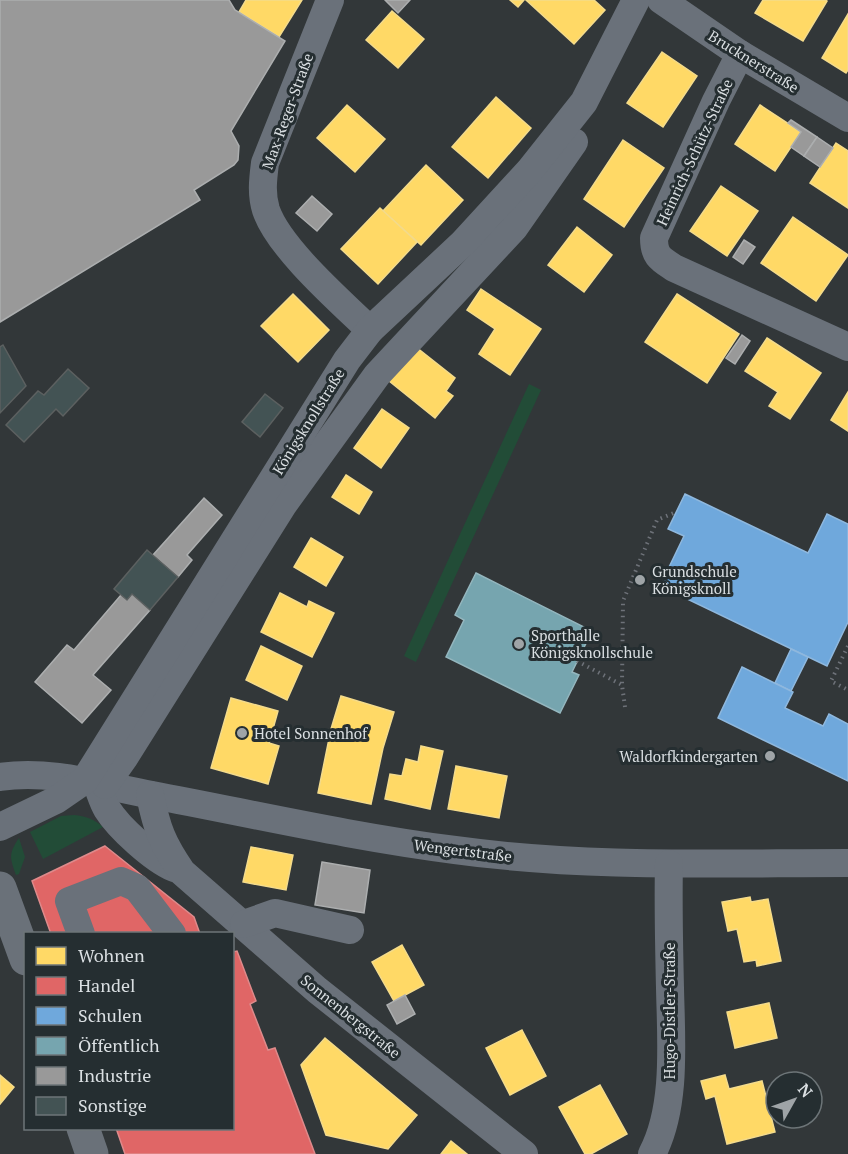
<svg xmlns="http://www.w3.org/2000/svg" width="848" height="1154" font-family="'PT Serif',serif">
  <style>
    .green { fill: #224c37 }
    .homes { fill: #ffd966; stroke: #f4db8b; stroke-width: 1.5 }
    .shops { fill: #e06666; stroke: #de8a8b; stroke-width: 1.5 }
    .schools { fill: #6fa8dc; stroke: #8fb8de; stroke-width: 1.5 }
    .public { fill: #76a5af; stroke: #94b6be; stroke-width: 1.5 }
    .industry { fill: #999; stroke: #acaeaf; stroke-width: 1.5 }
    .building { fill: #435354; stroke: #5c6060; stroke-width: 1.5 }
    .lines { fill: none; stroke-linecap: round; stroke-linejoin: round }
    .path { stroke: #6e7279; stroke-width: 4; stroke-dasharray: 1.5 4.5; stroke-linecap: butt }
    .minor { stroke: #6a717a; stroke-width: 28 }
    .major { stroke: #6a7179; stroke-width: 33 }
    .poi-dot { fill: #9fa4a7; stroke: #252e31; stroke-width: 2 }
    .labels { text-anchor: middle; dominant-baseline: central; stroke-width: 6; stroke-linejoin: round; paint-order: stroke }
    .street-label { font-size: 15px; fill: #dadfe2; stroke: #252e31 }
    .poi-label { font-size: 15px; fill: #dadfe2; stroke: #252e31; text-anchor: start }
  </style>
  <rect width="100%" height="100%" fill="#323739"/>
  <g class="green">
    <polygon points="529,384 541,390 416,662 404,656"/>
    <path d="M74 815C86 816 94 819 103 827L43 859 30 832 61 816Z"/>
    <path d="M19 838 25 857 19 874 16 875C10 858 8 854 19 838Z"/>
  </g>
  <g class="homes">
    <polygon points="246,0 302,0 279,37 239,12"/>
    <polygon points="510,0 524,0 518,7"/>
    <polygon points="526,0 594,0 605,10 574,44"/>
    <polygon points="763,0 826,0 827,1 803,41 755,13"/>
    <polygon points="392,11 424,39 398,68 366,40"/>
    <polygon points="848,14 848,70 846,73 822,58"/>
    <polygon points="662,52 697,76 663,127 627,103"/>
    <polygon points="496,97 531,128 488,178 452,147"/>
    <polygon points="347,105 385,139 355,172 317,138"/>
    <polygon points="760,105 801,132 775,171 735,144"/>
    <polygon points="623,140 664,168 624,227 584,199"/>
    <polygon points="836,143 848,151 848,208 810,183"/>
    <polygon points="426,165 463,200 421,245 383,211"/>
    <polygon points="721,186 758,211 727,256 690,231"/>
    <polygon points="380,208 417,242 378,284 341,249"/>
    <polygon points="793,217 848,255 816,301 761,263"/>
    <polygon points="577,227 612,255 584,292 548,265"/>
    <polygon points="481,289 541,329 510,375 479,354 495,329 467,310"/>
    <polygon points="293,294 329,330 298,362 261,326"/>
    <polygon points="677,294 739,334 707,383 645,342"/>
    <polygon points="767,338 821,373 790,419 769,406 778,392 745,371"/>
    <polygon points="416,347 455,378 446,391 453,396 435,418 389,381"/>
    <polygon points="848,392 848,431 831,420"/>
    <polygon points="382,409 409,428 381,468 354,448"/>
    <polygon points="346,475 372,492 359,514 332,497"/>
    <polygon points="311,538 343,557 326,586 294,567"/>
    <polygon points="280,593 307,607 309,601 334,613 312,657 261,632"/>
    <polygon points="261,646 302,666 287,700 246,680"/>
    <polygon points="341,696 394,712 383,748 371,804 318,793 331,729"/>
    <polygon points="231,698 278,711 269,743 279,746 268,784 211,768"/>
    <polygon points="421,746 443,751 430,809 385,799 390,774 402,776 406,759 418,762"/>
    <polygon points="456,766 507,776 499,818 448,809"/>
    <polygon points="251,847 293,855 286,890 243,882"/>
    <polygon points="750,897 751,902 768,899 781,961 757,966 756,960 744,962 737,929 728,931 722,902"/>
    <polygon points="402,945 424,985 394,1001 372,962"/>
    <polygon points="769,1003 777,1038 735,1048 727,1012"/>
    <polygon points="522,1030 546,1076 510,1095 486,1048"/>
    <polygon points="325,1038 417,1115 388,1149 326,1135 301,1065"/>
    <polygon points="0,1075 14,1087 0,1104"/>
    <polygon points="725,1075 729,1089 762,1081 775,1132 727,1144 715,1096 706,1099 701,1081"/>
    <polygon points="600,1085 627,1134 591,1154 585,1154 559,1107"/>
    <polygon points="451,1141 467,1154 441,1154"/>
  </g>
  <g class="shops">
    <polygon points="105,846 194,917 200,934 51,934 32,881"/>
    <polygon points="237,951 256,1001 250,1004 268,1050 275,1048 315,1154 125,1154 116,1128 232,1128 232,952"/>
  </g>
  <g class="schools">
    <polygon points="685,494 808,553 827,514 848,524 848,622 827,666 660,586 684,536 668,529"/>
    <polygon points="791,649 808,657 791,691 775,683"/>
    <polygon points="742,667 793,692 785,708 823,726 829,714 848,724 848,781 718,718"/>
  </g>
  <polygon class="public" points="476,573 592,631 572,672 579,675 560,713 446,657 464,620 455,615"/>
  <g class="industry">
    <polygon points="0,0 229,0 235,10 285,41 231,131 239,146 238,160 234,165 194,190 200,200 0,322"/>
    <polygon points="385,0 410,0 398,13"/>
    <polygon points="791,120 817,137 804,156 791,147 801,132 788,123"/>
    <polygon points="817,137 833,148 820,167 804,156"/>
    <polygon points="312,196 332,214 317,231 296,213"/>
    <polygon points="744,240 755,247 743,264 733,257"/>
    <polygon points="742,335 750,341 735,364 726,358"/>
    <polygon points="204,498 222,515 187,555 192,560 178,577 153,555"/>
    <polygon points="132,594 150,610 93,675 111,690 82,723 35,682 67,645 74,650 121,595 127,600"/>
    <polygon points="322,862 370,870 364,913 315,905"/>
    <polygon points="405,995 415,1014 397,1024 387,1005"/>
  </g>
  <g class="building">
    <polygon points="3,345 26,386 0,413 0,347"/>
    <polygon points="68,369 89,388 63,416 56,409 24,442 6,425 38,391 44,395"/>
    <polygon points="265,394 283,408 260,437 242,422"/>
    <polygon points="147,550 178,577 150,610 132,594 127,600 114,589"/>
  </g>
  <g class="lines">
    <g class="path">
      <polyline points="848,646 831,681 848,690"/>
      <polyline points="577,661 622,685"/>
      <polyline points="625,707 622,685 623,601 657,520 676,512"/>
    </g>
    <g class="minor">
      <path d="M330 0 265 163C263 179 261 194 266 210 279 248 340 301 370 330"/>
      <polyline points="661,0 740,54 848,118"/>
      <path d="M740 54 716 101 654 238C654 256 660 259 674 268L848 347"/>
      <path d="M0 777C51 769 102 786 152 795 253 814 353 837 455 850 585 868 717 863 848 863"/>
      <path d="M96 783C100 791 102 801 107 809 119 828 153 859 174 868"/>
      <polyline points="105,785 124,758 283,505 377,375 514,228 574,142"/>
      <path d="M150 795C157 829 162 843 182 872L317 990 524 1154"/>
      <polyline points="0,827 56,800 85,780 347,360 370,330 463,243 530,170 584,102 636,0"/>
      <polyline points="244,924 275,913 350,930"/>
      <polyline points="81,934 69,901 121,881 137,888 172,934"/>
      <path d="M652 1154C677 1107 671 1040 670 988 669 946 668 905 669 864"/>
    </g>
    <g class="major">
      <polyline points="0,888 26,959"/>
      <polyline points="83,1128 92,1154"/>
    </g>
  </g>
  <g class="poi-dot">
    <circle cx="640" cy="580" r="6"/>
    <circle cx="519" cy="644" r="6"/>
    <circle cx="242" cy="733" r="6"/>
    <circle cx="770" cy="756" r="6"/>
  </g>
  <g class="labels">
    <g class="street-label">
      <text transform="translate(754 61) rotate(32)">Brucknerstraße</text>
      <text transform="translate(287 111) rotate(-70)">Max-Reger-Straße</text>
      <text transform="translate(694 152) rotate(-65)">Heinrich-Schütz-Straße</text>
      <text transform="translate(308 421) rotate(-58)">Königsknollstraße</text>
      <text transform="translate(463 850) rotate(7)">Wengertstraße</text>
      <text transform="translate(669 1011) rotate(-90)">Hugo-Distler-Straße</text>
      <text transform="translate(351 1016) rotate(39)">Sonnenbergstraße</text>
    </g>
    <g class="poi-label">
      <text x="652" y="571">Grundschule<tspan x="652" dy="17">Königsknoll</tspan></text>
      <text x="531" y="635">Sporthalle<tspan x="531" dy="17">Königsknollschule</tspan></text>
      <text x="254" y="733">Hotel Sonnenhof</text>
      <text x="758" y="756" text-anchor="end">Waldorfkindergarten</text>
    </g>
  </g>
  <rect x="24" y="932" width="210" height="198" fill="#252e31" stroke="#6d7578" stroke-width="1.5"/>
  <rect x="36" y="947" width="30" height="18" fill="#ffd966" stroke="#6d7578" stroke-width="1.5"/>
  <text x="78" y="962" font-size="18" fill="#dadfe2">Wohnen</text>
  <rect x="36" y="977" width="30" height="18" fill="#e06666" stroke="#6d7578" stroke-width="1.5"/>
  <text x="78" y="992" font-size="18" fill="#dadfe2">Handel</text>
  <rect x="36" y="1007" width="30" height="18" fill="#6fa8dc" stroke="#6d7578" stroke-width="1.5"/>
  <text x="78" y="1022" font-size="18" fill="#dadfe2">Schulen</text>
  <rect x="36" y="1037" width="30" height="18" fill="#76a5af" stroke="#6d7578" stroke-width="1.5"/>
  <text x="78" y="1052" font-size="18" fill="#dadfe2">Öffentlich</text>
  <rect x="36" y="1067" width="30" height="18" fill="#999999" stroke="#6d7578" stroke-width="1.5"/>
  <text x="78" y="1082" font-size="18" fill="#dadfe2">Industrie</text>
  <rect x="36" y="1097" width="30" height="18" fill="#435354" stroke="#6d7578" stroke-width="1.5"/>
  <text x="78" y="1112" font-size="18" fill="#dadfe2">Sonstige</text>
  <g transform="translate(794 1100) rotate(50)"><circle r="28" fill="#252e31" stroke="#6d7578" stroke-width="1.5"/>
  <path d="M0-4.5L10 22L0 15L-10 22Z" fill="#9fa4a7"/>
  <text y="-9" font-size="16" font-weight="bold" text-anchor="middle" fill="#dadfe2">N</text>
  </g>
</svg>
